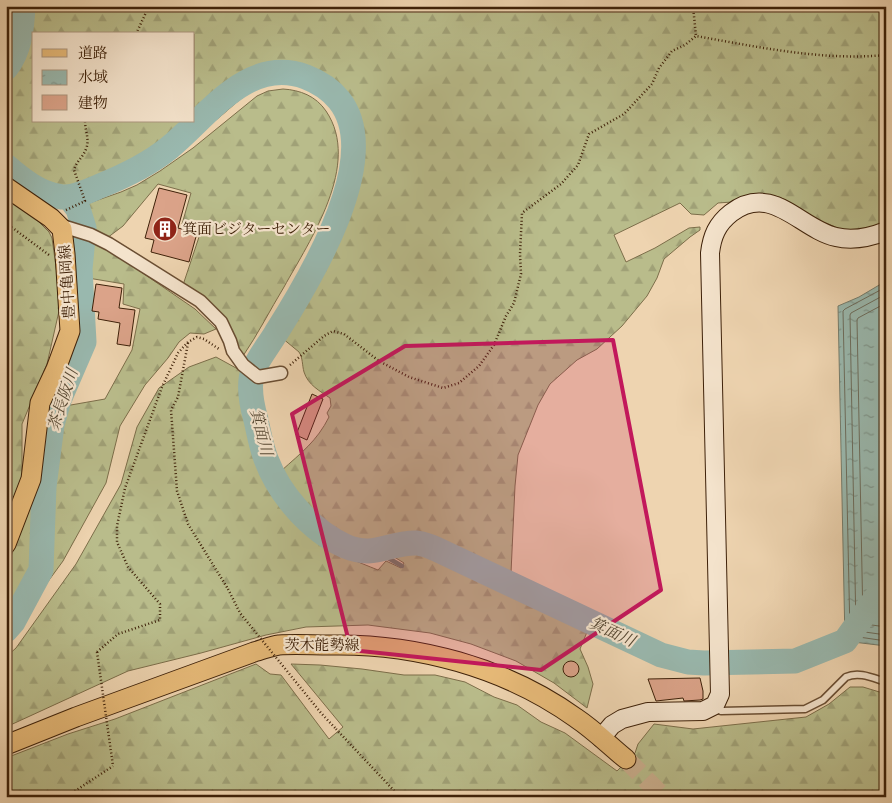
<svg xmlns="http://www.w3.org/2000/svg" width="892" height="803" font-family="Cardo,'Noto Serif JP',serif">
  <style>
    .forest { fill: url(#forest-firs); stroke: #7c6e4a; fill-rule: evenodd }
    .water { fill: url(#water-ripples); stroke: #757c6c }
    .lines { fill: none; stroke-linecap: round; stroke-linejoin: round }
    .shore { stroke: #6c6c5c; stroke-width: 1 }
    .stream { stroke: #757c6c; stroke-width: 4.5 }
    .river { stroke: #99b8ae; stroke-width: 25 }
    .building { fill: #dba389; stroke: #3e2109 }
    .primary-tunnel { stroke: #cbb08f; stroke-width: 19; stroke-dasharray: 19 9; stroke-linecap: butt }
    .lane-casing { stroke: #6a4e33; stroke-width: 9 }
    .street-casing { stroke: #6a4e33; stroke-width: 15 }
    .secondary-casing { stroke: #3e2109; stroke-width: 20 }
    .primary-casing { stroke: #3e2109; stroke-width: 21 }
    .path { stroke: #3e2109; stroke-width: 2.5; stroke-dasharray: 1 2.5; stroke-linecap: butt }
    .lane { stroke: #f4e3cc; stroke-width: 6 }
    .street { stroke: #f4e3cc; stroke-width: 12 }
    .secondary { stroke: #f4e3cc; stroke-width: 18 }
    .primary { stroke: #e7ba78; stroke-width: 19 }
    .path-bridge { stroke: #3e2109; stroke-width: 2.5; stroke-dasharray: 1 2.5; stroke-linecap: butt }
    .marked { fill: #c2185b; fill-opacity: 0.2; stroke: #c2185b; stroke-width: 4; stroke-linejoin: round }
    .labels { text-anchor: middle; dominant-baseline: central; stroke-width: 4.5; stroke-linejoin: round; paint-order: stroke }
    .poi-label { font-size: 15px; fill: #3e2109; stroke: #f4e3cc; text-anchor: start }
    .street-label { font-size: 15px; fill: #3e2109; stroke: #f4e3cc }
    .water-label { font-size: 16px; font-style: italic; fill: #554732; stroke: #f4e3cc }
  </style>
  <defs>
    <pattern id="forest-firs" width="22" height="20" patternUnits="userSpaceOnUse" patternTransform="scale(1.25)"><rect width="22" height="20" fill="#b9bc8b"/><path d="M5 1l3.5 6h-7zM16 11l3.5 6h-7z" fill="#a0a177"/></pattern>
    <pattern id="water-ripples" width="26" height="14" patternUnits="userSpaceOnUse" patternTransform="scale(1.25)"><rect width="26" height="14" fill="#99b8ae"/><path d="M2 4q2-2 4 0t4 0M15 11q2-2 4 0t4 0" fill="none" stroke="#7e958c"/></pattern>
  </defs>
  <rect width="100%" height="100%" fill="#eed4b0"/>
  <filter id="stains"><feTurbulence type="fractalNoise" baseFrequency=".004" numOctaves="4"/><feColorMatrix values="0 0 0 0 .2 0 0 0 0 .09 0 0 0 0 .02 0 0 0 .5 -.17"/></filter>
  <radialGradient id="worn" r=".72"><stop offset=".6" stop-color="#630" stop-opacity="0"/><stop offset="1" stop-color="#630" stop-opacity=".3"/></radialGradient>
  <g class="forest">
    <path d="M10 6H886V223L872 230H843L820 221 780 197 765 195H752L732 202 718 203 704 215 691 214 680 203 614 235 626 262 655 248 689 228 700 227V230L690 237 664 259 657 278 647 296 622 326 597 349 577 360 550 384 538 405 518 455 515 486 511 573 440 541 423 536 399 535 366 541 352 538 320 519 298 498 287 483 281 471C301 453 317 441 329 417L327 413 331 406 330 398C320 391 308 385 304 372 302 365 303 358 299 352L270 328C300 272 391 148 321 93 306 81 283 76 265 84 247 91 231 108 216 120 176 152 139 178 91 196 84 199 74 205 66 205 43 205 24 190 6 176V30ZM34 34H194V121H34Z"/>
    <path d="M283 89C300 90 316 96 326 111 362 164 310 240 284 287 270 310 258 334 243 356L183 285 201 231 182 224 191 193 158 184 123 226 107 238 79 228 72 209 121 192 137 185 160 171 193 148 257 96 268 91Z"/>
    <polygon points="6,197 32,215 49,232 52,238 57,274 59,311 47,364 22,424 22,476 6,529"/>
    <polygon points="77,235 102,245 195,309 216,329 204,334 190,333 179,342 168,358 145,385 120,426 106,483 63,561 6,639 6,570 42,472 48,409 105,399 132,350 140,309 123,304 124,284 88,278 90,331 77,333 74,252"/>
    <path d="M216 357 247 374C241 432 257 474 296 517 303 526 311 535 320 541 337 554 358 562 378 570L386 561 401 568 404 563 391 555 412 553 430 556 448 562 539 606V610L587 632 580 649 588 667 593 684 587 708 554 683 516 661 471 644 430 633 368 625 306 627 266 635 201 653 128 671 6 727V657L16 648 76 564 121 484 137 427 159 388 189 367Z"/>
    <polygon points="256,664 270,674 281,675 329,739 343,727 291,664 320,665 362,669 404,675 435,675 465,682 494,697 517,705 541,722 565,733 617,771 635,753 638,744 654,724 693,729 806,717 829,704 850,687 863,687 886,694 886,797 6,797 6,758 68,734 115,719"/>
  </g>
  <polygon class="water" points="886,281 886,646 845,641 838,306 859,297"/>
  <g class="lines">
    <g class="shore">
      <polyline points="886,287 845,309 843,311 850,634 852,636 886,641"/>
      <polyline points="886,294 851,313 850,315 856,629 858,631 886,635"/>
      <polyline points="886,303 858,318 857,320 863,622 865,624 886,627"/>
    </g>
    <polyline class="stream" points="376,551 402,566"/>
    <g class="river">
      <path d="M6 68C20 51 22 27 23 6"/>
      <path d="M6 166C22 180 40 194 62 197 74 198 88 191 100 186 125 176 148 165 169 148 208 116 248 55 306 77 319 82 330 89 339 100 385 157 309 281 276 333 269 345 258 358 253 371 248 385 252 406 256 420 259 433 261 446 266 459 279 494 310 530 345 546 375 559 388 542 417 543 424 544 430 546 436 549L661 655 688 662 704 663 795 661 845 641 886 584"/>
      <polyline points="6,630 13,622 41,570 44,487 52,425 59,400 84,342 80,269 84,228 78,209 69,197"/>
    </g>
  </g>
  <g class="building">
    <polygon points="159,188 187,195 178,228 197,233 189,262 151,252 154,240 145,238"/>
    <polygon points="96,284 122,288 119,308 135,310 130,346 117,344 120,323 98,319 99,312 92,311"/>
    <polygon points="312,394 323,399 307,440 296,435"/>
    <circle cx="571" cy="669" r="8"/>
    <polygon points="700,678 703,691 703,699 700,700 684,701 683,698 656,701 648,679"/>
  </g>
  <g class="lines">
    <polyline class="primary-tunnel" points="626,759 663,797"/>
    <defs>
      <path id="lane" d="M715 707 721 711 805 709 823 700 846 677C859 671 873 678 886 682"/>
      <polyline id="street" points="59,225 91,235 109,244 200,301 221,322 230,341 233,351 243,365 258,377 281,373"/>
      <path id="secondary" d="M601 738 612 725 622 719 648 712 703 711 715 705 720 694 710 253C712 236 717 224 731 213 772 182 800 229 836 237 852 241 871 237 886 231"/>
      <g id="primary">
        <polyline points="6,187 51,218 62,229 65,254 70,331 56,369 40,403 31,479 6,544"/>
        <path d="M6 745 76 717 254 652C262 650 271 646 279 645 295 644 313 645 329 645 415 643 505 667 576 718 594 730 609 745 626 759"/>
      </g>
    </defs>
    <use href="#lane" class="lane-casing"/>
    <use href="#street" class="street-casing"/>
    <use href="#secondary" class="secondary-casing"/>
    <use href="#primary" class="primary-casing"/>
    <g class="path">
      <polyline points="693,6 696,36"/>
      <polyline points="136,34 149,6"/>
      <path d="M66 210 85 201 74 170C76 162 83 157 86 149 90 140 85 131 85 121"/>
      <polyline points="6,223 49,255"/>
      <polyline points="188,343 178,397 171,410 177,491 188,524 228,589"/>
      <path d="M290 365 324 336 333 331 344 334 379 361 409 377 443 388 459 383 479 366 494 345 506 316 514 303 521 274 520 254 522 213 561 184 578 165 589 134 624 114 652 84 659 68 672 51 685 45 696 36C758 47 823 61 886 55"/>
      <polyline points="97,652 118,634 160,620 160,604 128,567 117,542 117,526 125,488 162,387 178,353 188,342 197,337 204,339 219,349"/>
      <polyline points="336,729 400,797"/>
      <polyline points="66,797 113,766"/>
    </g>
    <use href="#lane" class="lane"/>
    <use href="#street" class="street"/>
    <use href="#secondary" class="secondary"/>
    <use href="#primary" class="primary"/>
    <g class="path-bridge">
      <polyline points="228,589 240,613 321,713 336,729"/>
      <polyline points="97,652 113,766"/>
    </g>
  </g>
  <path class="marked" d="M613 340 661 590 541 670 351 650 292 414 405 346Z"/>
  <defs>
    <symbol id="building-disc" viewBox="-11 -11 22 22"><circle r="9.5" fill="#8f2418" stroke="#f4e3cc"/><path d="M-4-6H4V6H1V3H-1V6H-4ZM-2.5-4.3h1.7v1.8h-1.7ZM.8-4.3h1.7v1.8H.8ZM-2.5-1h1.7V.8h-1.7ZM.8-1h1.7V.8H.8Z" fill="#fff"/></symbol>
  </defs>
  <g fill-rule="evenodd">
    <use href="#building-disc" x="151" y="215" width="28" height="28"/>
  </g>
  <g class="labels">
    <g class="poi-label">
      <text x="182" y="229">箕面ビジターセンター</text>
    </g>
    <g class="street-label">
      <text transform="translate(67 282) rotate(-94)">豊中亀岡線</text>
      <text x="322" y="645">茨木能勢線</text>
    </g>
    <g class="water-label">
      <text transform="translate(63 400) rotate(-72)">茶長阪川</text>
      <text transform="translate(261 432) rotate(76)">箕面川</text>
      <text transform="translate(612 632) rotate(25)">箕面川</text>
    </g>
  </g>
  <rect width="892" height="803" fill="none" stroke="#eed4b0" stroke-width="25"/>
  <rect x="8" y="8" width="877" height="788" fill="none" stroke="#3e2109" stroke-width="2.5"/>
  <rect x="12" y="12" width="867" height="778" fill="none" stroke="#3e2109"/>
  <rect x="32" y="32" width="162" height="90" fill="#f4e3cc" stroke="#ab957e"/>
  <rect x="42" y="49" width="25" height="8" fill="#e7ba78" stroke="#ab957e"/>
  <text x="78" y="58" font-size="15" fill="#3e2109">道路</text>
  <rect x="42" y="70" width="25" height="15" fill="url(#water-ripples)" stroke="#ab957e"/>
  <text x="78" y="82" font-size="15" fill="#3e2109">水域</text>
  <rect x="42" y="95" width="25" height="15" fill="#dba389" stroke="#ab957e"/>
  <text x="78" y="108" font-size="15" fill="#3e2109">建物</text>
  <rect width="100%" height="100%" filter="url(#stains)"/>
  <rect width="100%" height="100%" fill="url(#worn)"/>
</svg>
